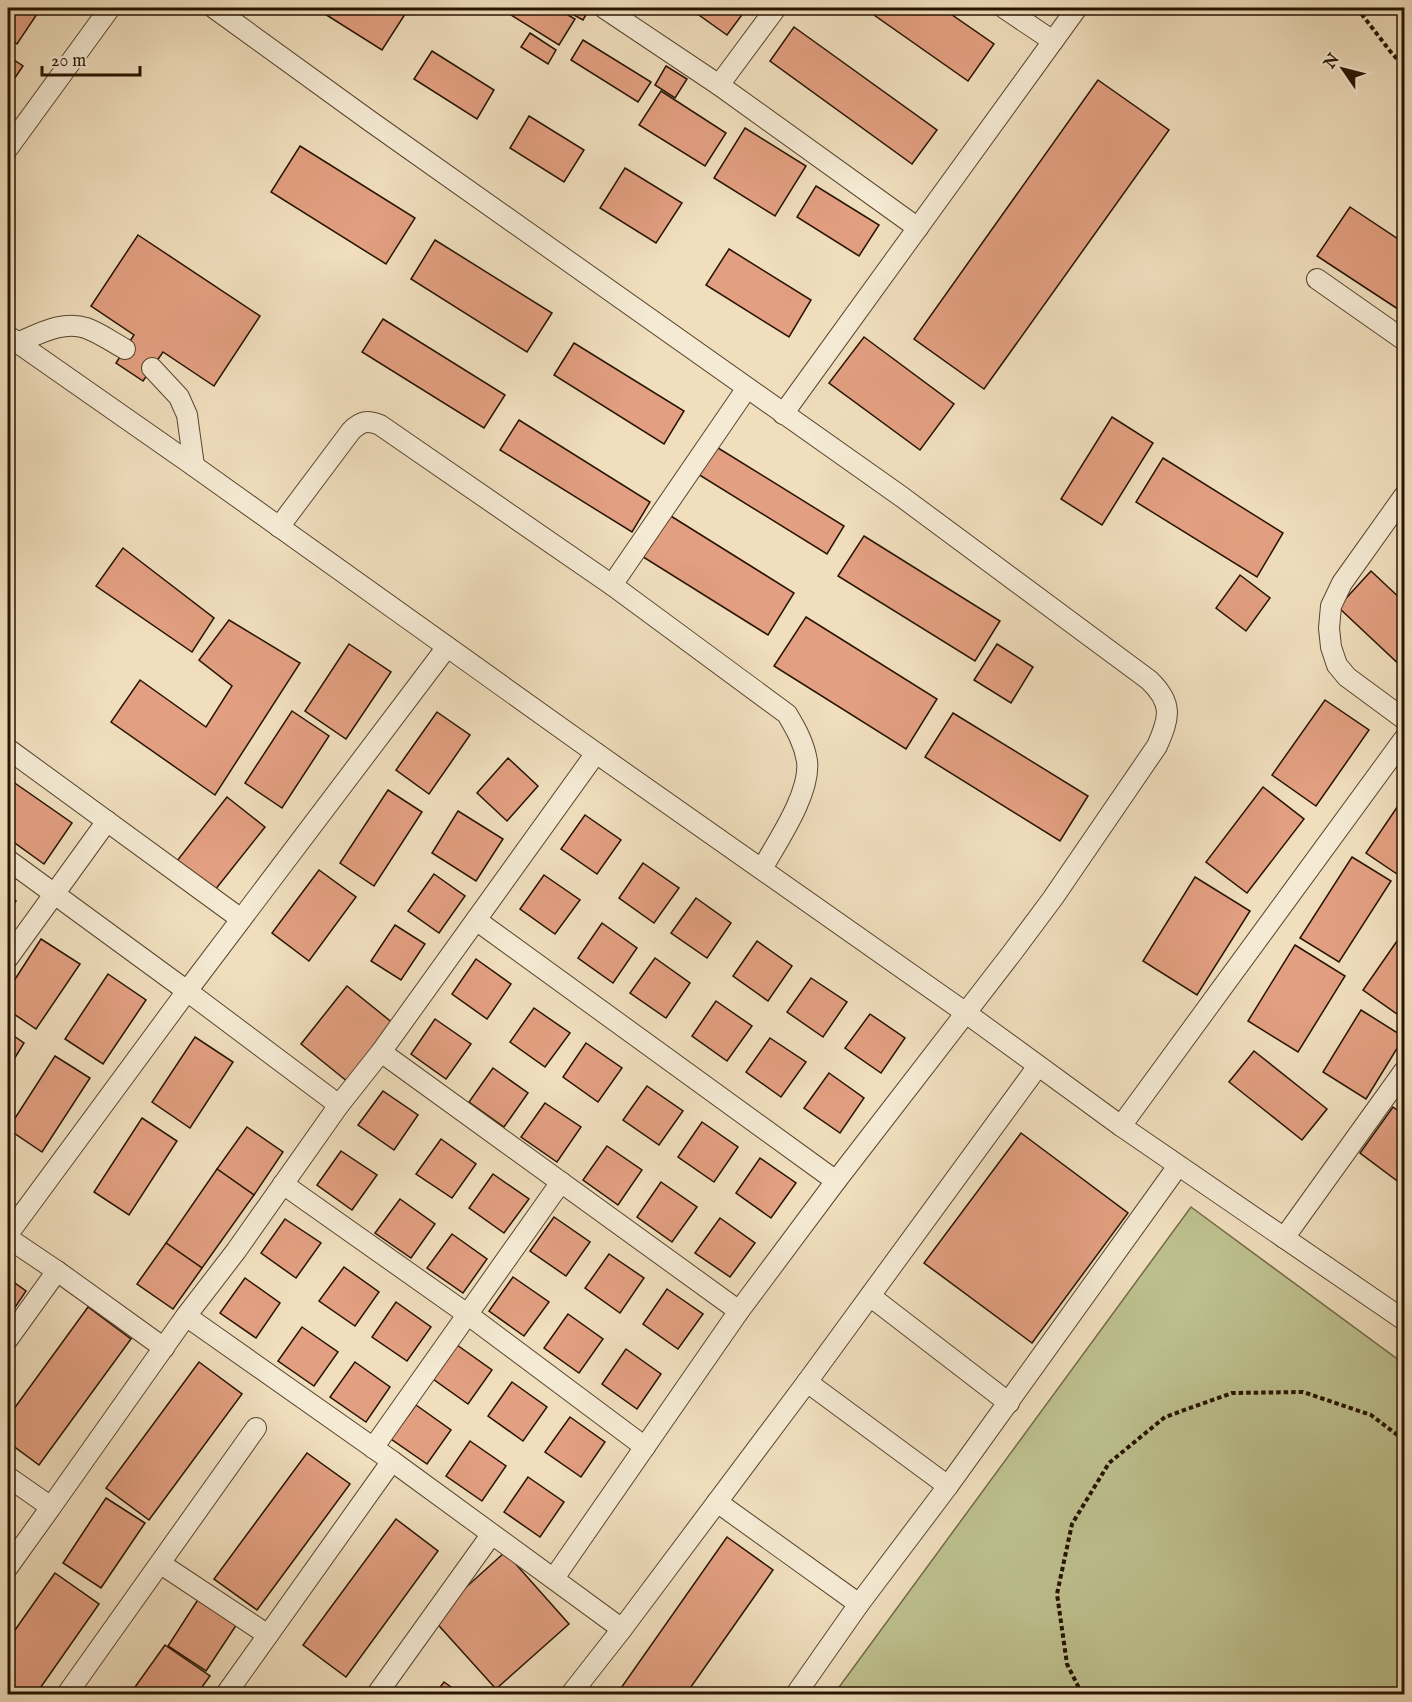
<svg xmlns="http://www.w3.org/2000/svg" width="1412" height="1702" font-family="'IM FELL English',serif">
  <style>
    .green { fill: #bdc08e; stroke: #726a47; stroke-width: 1.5 }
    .building { fill: #e29f81; stroke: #271400; stroke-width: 1.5 }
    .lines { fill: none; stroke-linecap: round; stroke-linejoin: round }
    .lane-casing { stroke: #59462f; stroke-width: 22 }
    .path { stroke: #271400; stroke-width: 4; stroke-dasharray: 4.5 3; stroke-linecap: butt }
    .lane { stroke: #f5ead4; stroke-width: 20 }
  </style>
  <rect width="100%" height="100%" fill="#f0debd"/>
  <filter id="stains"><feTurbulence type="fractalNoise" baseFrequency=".00333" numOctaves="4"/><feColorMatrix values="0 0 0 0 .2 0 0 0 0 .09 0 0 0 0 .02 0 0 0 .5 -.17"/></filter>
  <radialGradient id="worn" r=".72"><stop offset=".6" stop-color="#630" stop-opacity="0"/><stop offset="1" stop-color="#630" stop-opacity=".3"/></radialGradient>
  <polygon class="green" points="1191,1207 1404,1364 1404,1694 834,1694"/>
  <g class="building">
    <polygon points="8,8 41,8 17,44 8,37"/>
    <polygon points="318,8 409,8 382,50 317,9"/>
    <polygon points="500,8 556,8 575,19 559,45"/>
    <polygon points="561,8 590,8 583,20"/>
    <polygon points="689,8 747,8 727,35"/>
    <polygon points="864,8 942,8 994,44 968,81"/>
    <polygon points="794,27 937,130 912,164 770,61"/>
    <polygon points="530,33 556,50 548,64 521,47"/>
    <polygon points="583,40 651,82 638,102 571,60"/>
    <polygon points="432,51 494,90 477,119 414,79"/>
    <polygon points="8,56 23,66 8,88"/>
    <polygon points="666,66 687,79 675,98 655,85"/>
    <polygon points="1098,80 1169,130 984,389 914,339"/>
    <polygon points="661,91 726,133 705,166 639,125"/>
    <polygon points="529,116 584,150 564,182 510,148"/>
    <polygon points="745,128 806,166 775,216 714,178"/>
    <polygon points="300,146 415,218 386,264 271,192"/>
    <polygon points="625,168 682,203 656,243 600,208"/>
    <polygon points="816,186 879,225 859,256 797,217"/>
    <polygon points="1350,207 1404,243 1404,313 1317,256"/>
    <polygon points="138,235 260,316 214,386 163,352 143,381 116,363 134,335 91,306"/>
    <polygon points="435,240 552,313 527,352 411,279"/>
    <polygon points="729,249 811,300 789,337 706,285"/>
    <polygon points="383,319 505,395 484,428 362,352"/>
    <polygon points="864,337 954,404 920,450 829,383"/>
    <polygon points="574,343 684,411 664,444 554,375"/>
    <polygon points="1112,417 1153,443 1102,525 1061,499"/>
    <polygon points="519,420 650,502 632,532 500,450"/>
    <polygon points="710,443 844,526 827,554 693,471"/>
    <polygon points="1163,458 1283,533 1257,577 1136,502"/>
    <polygon points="666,513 794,593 768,635 640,555"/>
    <polygon points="864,536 1000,621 975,661 838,576"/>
    <polygon points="123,548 214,618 192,652 96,586"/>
    <polygon points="1371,571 1404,602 1404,669 1338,607"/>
    <polygon points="1240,575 1270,598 1246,631 1216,608"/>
    <polygon points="806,617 937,699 906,749 774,666"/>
    <polygon points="229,620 300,663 215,795 111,722 140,680 206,727 232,686 199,660"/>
    <polygon points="349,644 391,672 346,739 305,711"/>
    <polygon points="997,644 1033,667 1011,703 974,680"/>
    <polygon points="1325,700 1369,730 1316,806 1272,775"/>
    <polygon points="292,711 329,736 282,808 245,783"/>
    <polygon points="437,712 470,735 429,794 396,770"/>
    <polygon points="953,713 1088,796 1060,841 925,757"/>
    <polygon points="508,758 538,786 507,821 477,793"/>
    <polygon points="9,779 72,823 44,864 8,838"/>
    <polygon points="1263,787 1304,819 1247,893 1206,862"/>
    <polygon points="388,790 422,812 374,886 340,863"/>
    <polygon points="227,797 265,827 211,895 173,866"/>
    <polygon points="1404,797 1404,869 1400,876 1366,853"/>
    <polygon points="458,811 503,839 476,881 432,853"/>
    <polygon points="585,815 621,840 597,874 561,849"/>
    <polygon points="1352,857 1391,881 1339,962 1300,938"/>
    <polygon points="643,863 679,888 654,923 619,898"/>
    <polygon points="319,870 356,897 309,961 272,933"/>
    <polygon points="434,874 465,896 439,933 408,911"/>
    <polygon points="544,875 580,900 555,934 520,909"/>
    <polygon points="1195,877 1250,911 1197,995 1143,961"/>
    <polygon points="8,895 16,901 8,913"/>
    <polygon points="696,898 731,923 707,958 671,933"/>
    <polygon points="602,923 637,948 613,983 578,958"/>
    <polygon points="395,925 425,944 401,980 371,961"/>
    <polygon points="1404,931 1404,1019 1363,990"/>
    <polygon points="41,939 80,964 36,1029 8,1010 8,990"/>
    <polygon points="757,941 792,966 768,1001 733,976"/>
    <polygon points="1295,945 1345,976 1298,1052 1248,1021"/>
    <polygon points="655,958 690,983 666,1018 630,993"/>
    <polygon points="476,959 511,984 487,1019 452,994"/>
    <polygon points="108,974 146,1000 103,1064 65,1039"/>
    <polygon points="811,978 847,1002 823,1037 787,1012"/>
    <polygon points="347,986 394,1024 348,1082 301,1044"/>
    <polygon points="716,1001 752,1026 727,1061 692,1036"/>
    <polygon points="534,1008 570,1033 545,1067 510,1042"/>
    <polygon points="1361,1010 1404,1037 1366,1099 1323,1072"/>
    <polygon points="870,1014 905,1038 881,1073 845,1048"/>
    <polygon points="435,1019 471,1044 446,1079 411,1054"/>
    <polygon points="8,1032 24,1043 8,1069"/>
    <polygon points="195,1037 233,1062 190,1128 152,1102"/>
    <polygon points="770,1038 806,1062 781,1097 746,1072"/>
    <polygon points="586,1043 622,1068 598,1102 563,1077"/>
    <polygon points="1254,1051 1327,1109 1302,1140 1229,1082"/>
    <polygon points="55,1056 90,1078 42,1152 8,1129"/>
    <polygon points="493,1068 528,1093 504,1127 469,1102"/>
    <polygon points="829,1073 864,1098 840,1133 804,1108"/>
    <polygon points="1404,1084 1404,1105 1394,1097"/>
    <polygon points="647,1086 683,1111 659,1145 623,1120"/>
    <polygon points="383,1091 418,1115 394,1150 358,1125"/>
    <polygon points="545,1103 581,1127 557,1162 521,1137"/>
    <polygon points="1393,1107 1404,1115 1404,1186 1360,1153"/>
    <polygon points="142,1118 177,1141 129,1215 94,1192"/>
    <polygon points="702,1122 738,1147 714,1182 678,1157"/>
    <polygon points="247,1127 283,1152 254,1195 217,1169"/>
    <polygon points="1021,1133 1128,1213 1032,1343 924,1263"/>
    <polygon points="441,1139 476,1164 452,1198 416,1174"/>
    <polygon points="607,1146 642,1170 618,1205 583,1180"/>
    <polygon points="341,1151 377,1175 352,1210 317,1185"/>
    <polygon points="760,1158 796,1183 771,1218 736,1193"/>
    <polygon points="217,1169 254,1195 202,1268 166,1243"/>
    <polygon points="493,1174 529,1199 504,1233 469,1208"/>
    <polygon points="661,1182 697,1207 672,1242 637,1217"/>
    <polygon points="400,1199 435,1224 411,1258 375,1233"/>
    <polygon points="554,1217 590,1242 566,1276 530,1251"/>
    <polygon points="720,1218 755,1243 730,1277 695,1253"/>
    <polygon points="285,1219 321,1243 296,1278 261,1253"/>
    <polygon points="452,1234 487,1259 463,1293 427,1268"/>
    <polygon points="166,1243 202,1268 173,1309 137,1284"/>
    <polygon points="609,1254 644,1278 620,1313 585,1288"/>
    <polygon points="344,1267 379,1292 355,1326 319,1301"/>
    <polygon points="513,1277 549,1302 524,1336 489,1311"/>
    <polygon points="8,1278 26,1291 8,1318"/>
    <polygon points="245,1278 280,1303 256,1338 220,1313"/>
    <polygon points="667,1289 703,1314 678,1349 643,1324"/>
    <polygon points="396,1302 431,1327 407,1361 372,1337"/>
    <polygon points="88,1307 131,1339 39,1465 8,1442 8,1417"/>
    <polygon points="568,1314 603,1339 579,1373 544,1348"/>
    <polygon points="302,1327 338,1352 314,1386 278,1361"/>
    <polygon points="457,1345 492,1370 468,1404 433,1379"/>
    <polygon points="626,1349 661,1374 637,1409 602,1384"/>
    <polygon points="199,1362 242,1394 149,1520 106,1488"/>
    <polygon points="355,1362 390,1387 366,1422 330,1397"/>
    <polygon points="512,1382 547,1407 523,1441 488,1416"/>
    <polygon points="416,1405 451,1430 427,1464 391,1439"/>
    <polygon points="570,1417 605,1442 581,1477 545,1452"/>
    <polygon points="470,1441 506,1466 482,1501 446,1476"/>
    <polygon points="307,1453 350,1484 257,1610 214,1579"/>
    <polygon points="528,1477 564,1502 540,1537 504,1512"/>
    <polygon points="106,1498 145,1523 101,1588 63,1563"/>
    <polygon points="396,1519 438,1551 346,1677 303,1645"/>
    <polygon points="727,1537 773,1570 686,1694 630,1694 621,1688"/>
    <polygon points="505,1552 569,1624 496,1689 432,1618"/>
    <polygon points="55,1573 99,1604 36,1694 8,1694 8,1640"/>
    <polygon points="199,1598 237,1624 206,1671 168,1646"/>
    <polygon points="165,1645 210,1676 197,1694 130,1694"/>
    <polygon points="444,1682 461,1694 435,1694"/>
  </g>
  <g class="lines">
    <defs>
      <g id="lane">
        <path d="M214 8 370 121 902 497 1149 680C1173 703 1170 717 1157 746L1053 898 1012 953 836 1181 739 1311 554 1578"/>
        <polyline points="604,8 719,85 918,228"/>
        <polyline points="1004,8 1053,41"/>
        <polyline points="719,85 776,8"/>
        <polyline points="8,148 110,8"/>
        <polyline points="1317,279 1404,340"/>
        <polyline points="8,336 194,466 596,753 966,1013 1121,1126 1404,1320"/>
        <path d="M17 343C39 334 63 320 86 328 100 333 112 342 125 349"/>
        <polyline points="152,368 179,397 187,415 194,466"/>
        <polyline points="783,414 1077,8"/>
        <polyline points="1404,496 1342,583 1331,606 1329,628 1331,647 1337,665 1347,677 1404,719"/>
        <path d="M279 527 351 431C361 421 367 420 380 425L612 585 787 714C796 729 804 743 807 761 811 793 777 842 762 869"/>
        <polyline points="612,585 747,388"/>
        <polyline points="8,749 241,919"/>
        <polyline points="8,860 187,991 447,647"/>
        <polyline points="476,920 836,1181"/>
        <polyline points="8,958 107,821"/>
        <polyline points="381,1052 739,1311"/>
        <polyline points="1121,1126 1404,739"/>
        <polyline points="283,1184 467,1314 645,1447"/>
        <polyline points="8,1234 187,991 339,1105 381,1052 596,753"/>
        <polyline points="8,1238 57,1271 164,1348"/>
        <polyline points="1284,1238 1404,1071"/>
        <polyline points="870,1296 1009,1403"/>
        <polyline points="186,1316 236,1251 339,1105"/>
        <polyline points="8,1339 57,1271"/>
        <polyline points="807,1382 948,1486"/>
        <polyline points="373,1448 561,1182"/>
        <polyline points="392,1461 622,1629 571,1694"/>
        <polyline points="8,1477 51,1507 8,1567"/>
        <polyline points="717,1502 859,1604 948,1486 1178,1166"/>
        <polyline points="51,1507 186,1316 392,1461 226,1694"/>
        <polyline points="161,1564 268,1635"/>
        <polyline points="622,1629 807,1382 1038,1066"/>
        <polyline points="67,1694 256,1428"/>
        <polyline points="377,1694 491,1535"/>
        <polyline points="796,1694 859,1604"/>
      </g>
    </defs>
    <use href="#lane" class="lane-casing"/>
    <g class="path">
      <polyline points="1357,8 1390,51 1404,67"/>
      <polyline points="1082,1694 1067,1664 1057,1594 1072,1524 1109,1463 1165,1417 1232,1393 1303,1392 1371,1415 1404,1440"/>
    </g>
    <use href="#lane" class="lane"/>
  </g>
  <rect width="1412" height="1702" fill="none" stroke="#f0debd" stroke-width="30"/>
  <rect x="9" y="9" width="1394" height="1684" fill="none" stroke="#271400" stroke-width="3"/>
  <rect x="15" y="15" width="1382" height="1672" fill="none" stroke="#271400" stroke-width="1.5"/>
  <g transform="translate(1343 69) rotate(305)" stroke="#f5ead4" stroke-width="4.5" paint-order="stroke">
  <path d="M0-4.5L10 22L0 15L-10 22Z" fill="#271400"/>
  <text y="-9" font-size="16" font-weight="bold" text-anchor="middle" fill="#271400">N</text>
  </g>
  <path d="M42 66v9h98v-9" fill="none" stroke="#271400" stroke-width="3"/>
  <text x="51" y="66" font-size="18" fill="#271400" stroke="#f5ead4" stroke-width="4.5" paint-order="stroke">20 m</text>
  <rect width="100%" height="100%" filter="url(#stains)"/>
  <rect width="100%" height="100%" fill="url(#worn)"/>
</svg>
